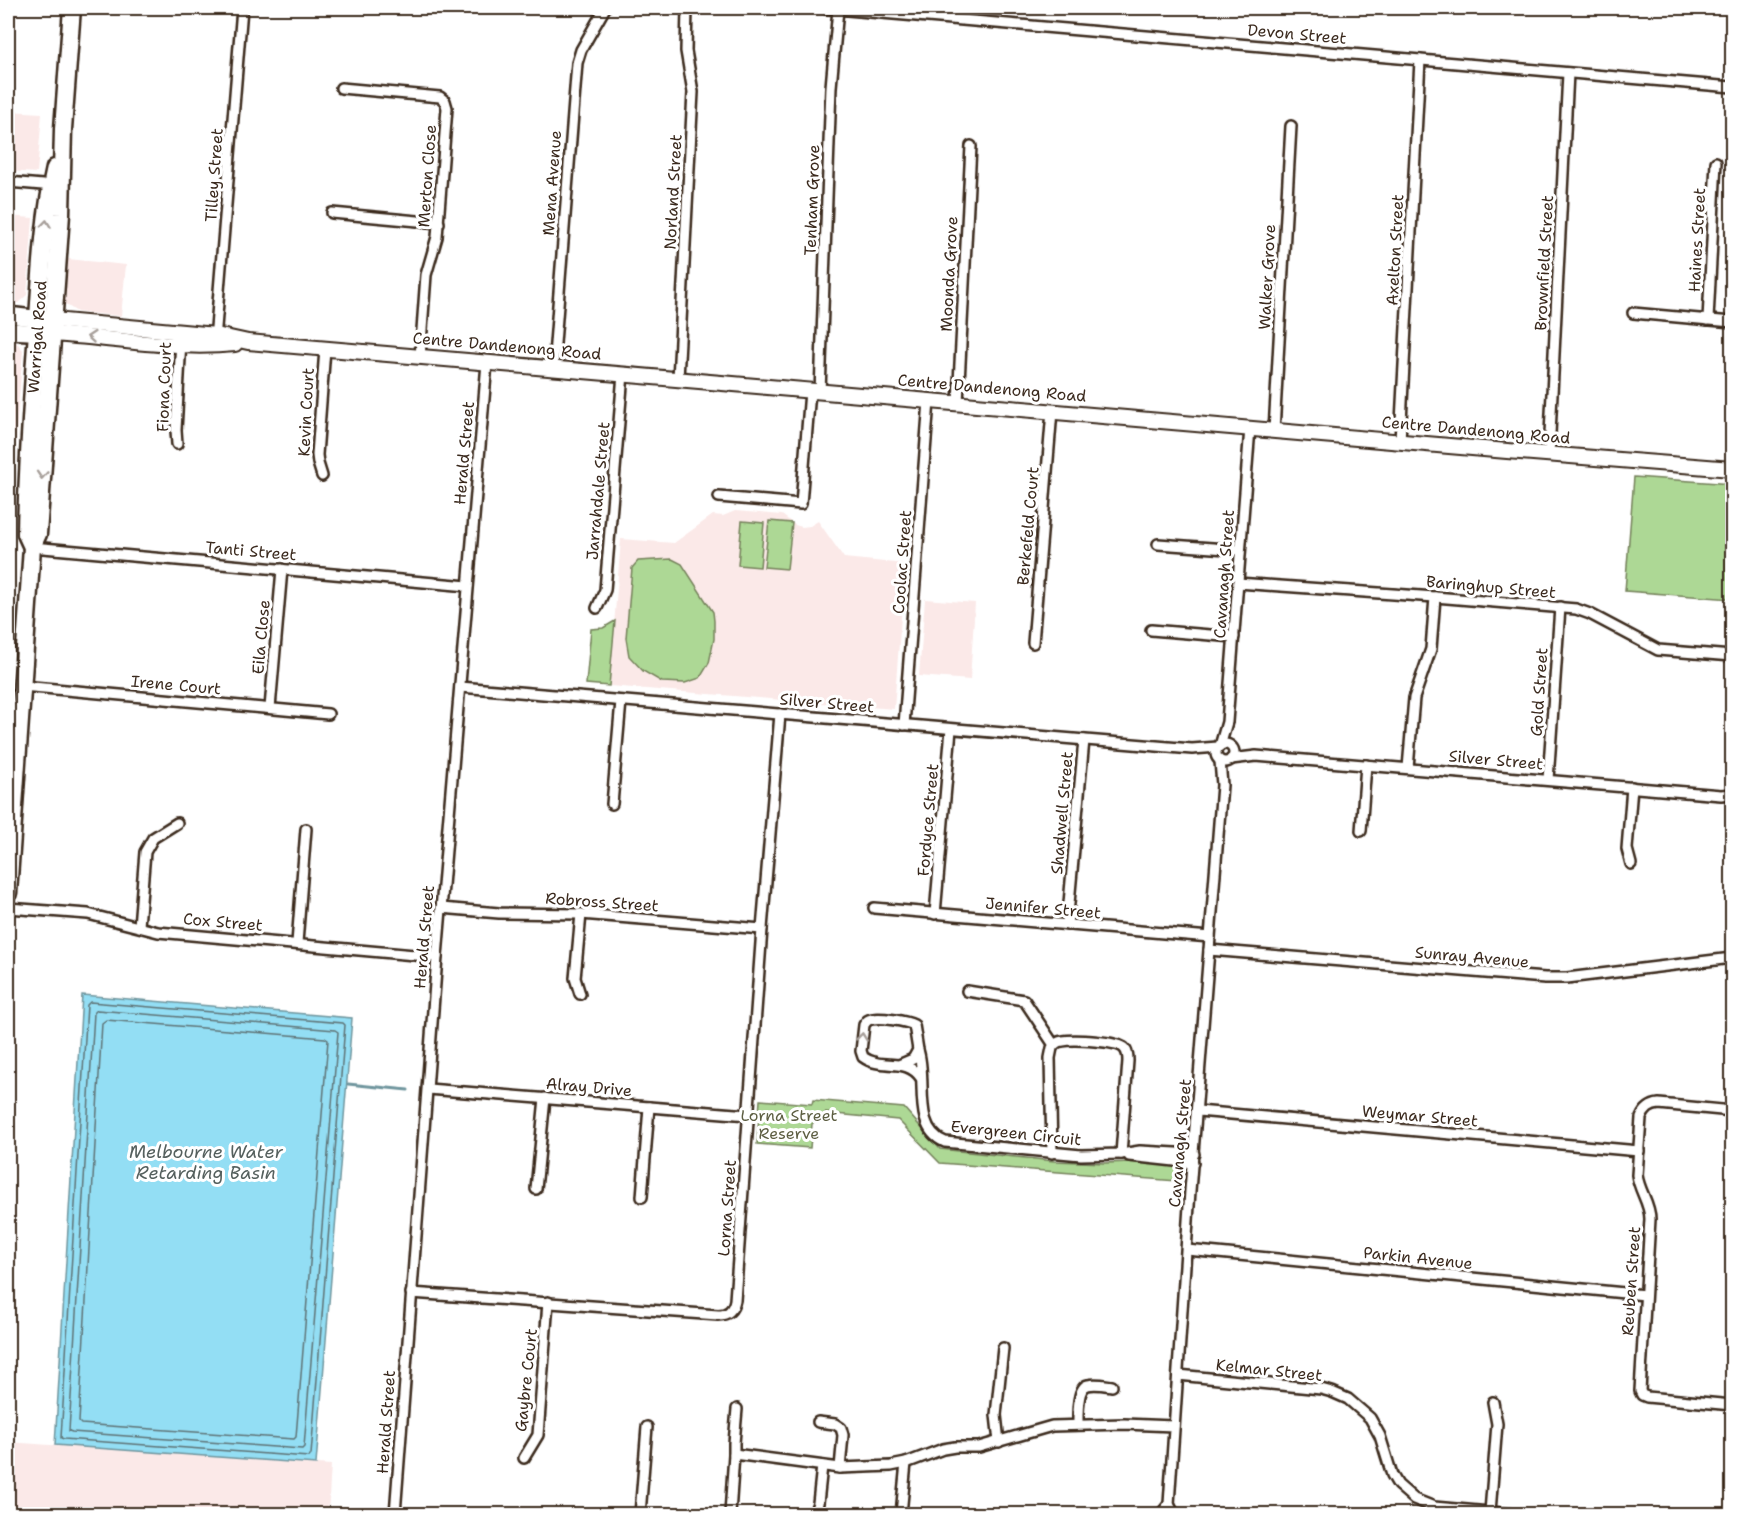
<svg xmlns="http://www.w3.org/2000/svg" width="1740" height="1522" font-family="'Shantell Sans',sans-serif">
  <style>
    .built { fill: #fbe9e8 }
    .green { fill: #add895; stroke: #74815a; stroke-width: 1.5 }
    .water { fill: #93def4; stroke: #70969e; stroke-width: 1.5 }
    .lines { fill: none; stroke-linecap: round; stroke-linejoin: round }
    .shore { stroke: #5e7274; stroke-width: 1.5 }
    .stream { stroke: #70969e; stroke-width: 3 }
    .minor-casing { stroke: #3b2a1e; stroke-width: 14 }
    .secondary-casing { stroke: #3b2a1e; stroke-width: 18 }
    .primary-casing { stroke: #3b2a1e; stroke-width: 20 }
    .trunk-casing { stroke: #3b2a1e; stroke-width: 21 }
    .minor { stroke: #fff; stroke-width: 9 }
    .secondary { stroke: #fff; stroke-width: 14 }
    .primary { stroke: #fff; stroke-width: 15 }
    .trunk { stroke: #fff; stroke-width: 16 }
    .oneway { stroke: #a79f9a }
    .labels { text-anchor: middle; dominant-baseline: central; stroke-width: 6; stroke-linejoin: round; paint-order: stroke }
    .street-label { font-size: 16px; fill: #3b2a1e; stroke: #fff }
    .park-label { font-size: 16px; fill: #5d5e42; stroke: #fff }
    .water-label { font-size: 18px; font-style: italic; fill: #55605e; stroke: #fff }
  </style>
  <rect width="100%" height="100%" fill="#fff"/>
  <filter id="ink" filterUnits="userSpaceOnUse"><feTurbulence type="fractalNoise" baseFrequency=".0167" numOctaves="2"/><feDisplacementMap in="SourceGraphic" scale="12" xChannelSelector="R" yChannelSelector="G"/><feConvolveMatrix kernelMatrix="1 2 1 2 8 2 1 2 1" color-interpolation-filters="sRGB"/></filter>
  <g filter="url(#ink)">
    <g class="built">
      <polygon points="8,111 42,113 37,173 8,171"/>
      <polygon points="8,216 33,218 27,295 18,303 8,303"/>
      <polygon points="68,259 126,265 121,316 77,312 65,304"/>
      <polygon points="8,340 15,341 23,350 14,455 8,454"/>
      <polygon points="735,511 782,515 795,525 802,527 810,526 818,521 844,558 905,564 894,709 609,686 621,539 674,543 713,515 723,516"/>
      <polygon points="925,599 975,603 970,680 919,676"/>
      <polygon points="8,1442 331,1465 328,1514 8,1514"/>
    </g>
    <g class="green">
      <polygon points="1634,477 1732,484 1732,599 1625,591"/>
      <polygon points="742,521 764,523 760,567 738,565"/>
      <polygon points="769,521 792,523 787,569 764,567"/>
      <polygon points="672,559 682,564 713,612 714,621 714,639 709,663 700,678 685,683 662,682 643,671 629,656 626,638 632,568 638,561"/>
      <polygon points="615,621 609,686 586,684 591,629 603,628"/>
      <polygon points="760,1100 812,1104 813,1100 904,1108 940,1149 1054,1161 1105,1163 1130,1162 1178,1165 1177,1181 940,1163 898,1120 825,1113 812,1124 810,1148 757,1144"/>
    </g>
    <polygon class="water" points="82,995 352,1018 316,1464 55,1445"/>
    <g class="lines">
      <g class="shore">
        <polygon points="90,1002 343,1023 345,1025 311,1455 309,1457 64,1439 61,1438 87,1005"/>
        <polygon points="97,1010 335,1030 338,1032 304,1447 302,1449 72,1432 69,1431 94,1013"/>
        <polygon points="106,1020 325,1038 328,1040 296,1437 294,1439 81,1424 79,1422 102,1023"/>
      </g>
      <polyline class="stream" points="348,1084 408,1090"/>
      <defs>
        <g id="minor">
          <polyline points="824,8 1732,87"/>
          <polyline points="341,88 440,97 445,101 447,108 437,237 426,275 420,357"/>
          <polyline points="8,182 54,186"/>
          <polyline points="332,213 439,223"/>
          <polyline points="1633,313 1732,322"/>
          <polyline points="1708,320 1716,162"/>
          <polyline points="215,340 242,8"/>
          <polyline points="553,369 577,63 581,50 605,8"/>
          <polyline points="678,379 693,92 686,51 687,8"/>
          <polyline points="820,392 831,87 838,9"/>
          <polyline points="958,403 971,146"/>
          <polyline points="1274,431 1291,126"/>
          <polyline points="1400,441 1420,60"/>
          <polyline points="177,444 176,430 181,340"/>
          <polyline points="1549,454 1568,73"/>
          <polyline points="322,476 318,463 317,455 325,349"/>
          <polyline points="719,497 801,504 810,391"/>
          <polyline points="1158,544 1240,550"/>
          <polyline points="32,547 468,586"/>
          <polyline points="1238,583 1435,597 1576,609 1590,614 1658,650 1732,656"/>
          <polyline points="597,608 605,590 623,374"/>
          <polyline points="1151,630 1234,637"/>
          <polyline points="1033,643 1052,411"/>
          <polyline points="22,686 328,714"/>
          <polyline points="460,687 1192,749 1218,747"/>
          <polyline points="270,708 282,569"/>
          <polyline points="904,725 929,401"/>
          <circle cx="1225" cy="753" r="9"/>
          <polyline points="1220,746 1227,722 1250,428"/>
          <polyline points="1231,759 1256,756 1721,795 1732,794"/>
          <polyline points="1408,768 1414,698 1431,649 1435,597"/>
          <polyline points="1548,780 1560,607"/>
          <polyline points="612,804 621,701"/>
          <polyline points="1361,831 1366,765"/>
          <polyline points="1631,864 1627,849 1632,787"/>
          <polyline points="8,908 88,914 158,932 437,957"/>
          <polyline points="441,908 499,913 581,914 762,929"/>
          <polyline points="874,908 1210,937"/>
          <polyline points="935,914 951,729"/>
          <polyline points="1067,925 1084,740"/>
          <polyline points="139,926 145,852 153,838 177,823"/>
          <polyline points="297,943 306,829"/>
          <polyline points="1209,950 1545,978 1567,978 1732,958"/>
          <polyline points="967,991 1024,1000 1054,1045 1052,1048 1050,1058 1052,1153"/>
          <polyline points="580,994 575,978 581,914"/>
          <path d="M1054 1045C1059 1041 1058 1042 1063 1041 1073 1039 1117 1041 1124 1048 1128 1052 1128 1056 1128 1061L1121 1154"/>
          <path d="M918 1050C928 1079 911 1128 945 1142L1081 1155 1121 1154 1140 1151 1194 1154"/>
          <path d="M899 1065 913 1059 918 1050 914 1025C906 1021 881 1017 872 1019 867 1020 867 1021 864 1025L861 1051 863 1057C882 1071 906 1056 921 1078"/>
          <polyline points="428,1089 748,1115"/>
          <polyline points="1198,1111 1639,1151"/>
          <path d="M1732 1111 1659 1104C1650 1105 1645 1109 1641 1118L1637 1175C1639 1191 1650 1203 1650 1219L1640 1391 1642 1395 1647 1397 1732 1405"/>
          <polyline points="1129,1156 1193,1163"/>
          <polyline points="536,1189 545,1098"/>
          <polyline points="642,1197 649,1107"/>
          <polyline points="1187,1250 1645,1295"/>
          <path d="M411 1293 718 1315C728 1315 733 1310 735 1300L762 929 780 714"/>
          <polyline points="1178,1375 1321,1389 1332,1392 1348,1399 1370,1418 1380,1436 1392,1475 1398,1485 1414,1499 1434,1507 1512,1514"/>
          <polyline points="818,1422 835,1424 841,1428 843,1435 840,1468"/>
          <path d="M1078 1424C1078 1415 1077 1387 1088 1385 1095 1383 1105 1385 1112 1386"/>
          <polyline points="999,1442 996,1415 1003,1348"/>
          <polyline points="734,1454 734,1443 737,1409"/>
          <polyline points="524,1458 538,1435 548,1302"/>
          <polyline points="1169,1504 1174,1514"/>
          <polyline points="1490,1512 1497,1424 1493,1402"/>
          <polyline points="395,1514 437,957 487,363"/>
          <polyline points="640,1514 647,1427"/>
          <polyline points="730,1514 734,1454 840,1468 891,1466 906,1463 943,1449 955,1447 979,1447 1052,1426 1124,1424 1174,1426"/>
          <polyline points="814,1514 818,1503 822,1466"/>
          <polyline points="901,1514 906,1463"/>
          <polyline points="1161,1514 1169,1504 1190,1191 1222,785 1220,761"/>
        </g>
        <g id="secondary">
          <polyline points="53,320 216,335 248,342 1507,451 1732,469"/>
          <path d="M52 334C113 338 175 350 235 344"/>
        </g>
        <g id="primary">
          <polyline points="8,315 50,320"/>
          <polyline points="8,331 49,333"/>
        </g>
        <g id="trunk">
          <path id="s1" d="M32 547 26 534C27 467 32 400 37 332 41 278 43 221 55 168"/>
          <polyline points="8,893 32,547 38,534 61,214 63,129 72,8"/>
        </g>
      </defs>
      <use href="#minor" class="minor-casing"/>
      <use href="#secondary" class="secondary-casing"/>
      <use href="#primary" class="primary-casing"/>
      <use href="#trunk" class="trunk-casing"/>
      <use href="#minor" class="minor"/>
      <use href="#secondary" class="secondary"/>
      <use href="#primary" class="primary"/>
      <use href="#trunk" class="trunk"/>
    </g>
    <defs><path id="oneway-chevron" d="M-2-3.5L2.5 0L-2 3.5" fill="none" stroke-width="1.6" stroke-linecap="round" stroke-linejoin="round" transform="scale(1.5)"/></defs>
    <g class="oneway">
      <use href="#oneway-chevron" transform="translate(46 224) rotate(-84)"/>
      <use href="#oneway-chevron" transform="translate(91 337) rotate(-175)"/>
      <use href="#oneway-chevron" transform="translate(42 475) rotate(94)"/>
      <use href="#oneway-chevron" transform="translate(862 1037) rotate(-84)"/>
    </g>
  </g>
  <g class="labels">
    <g class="street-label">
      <text transform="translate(1297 34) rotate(5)">Devon Street</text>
      <text transform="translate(214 175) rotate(-86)">Tilley Street</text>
      <text transform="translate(427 176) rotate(-86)">Merton Close</text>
      <text transform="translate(552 183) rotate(-86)">Mena Avenue</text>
      <text transform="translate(673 192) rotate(-87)">Norland Street</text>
      <text transform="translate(812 200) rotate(-88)">Tenham Grove</text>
      <text transform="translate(1697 240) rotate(-87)">Haines Street</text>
      <text transform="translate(1395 250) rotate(-87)">Axelton Street</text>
      <text transform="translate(1544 263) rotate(-87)">Brownfield Street</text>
      <text transform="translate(949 274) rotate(-87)">Moonda Grove</text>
      <text transform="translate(1267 277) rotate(-87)">Walker Grove</text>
      <text stroke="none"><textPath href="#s1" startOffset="212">Warrigal Road</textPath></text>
      <text transform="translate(507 346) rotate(5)">Centre Dandenong Road</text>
      <text transform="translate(164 387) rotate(-88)">Fiona Court</text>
      <text transform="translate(992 388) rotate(5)">Centre Dandenong Road</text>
      <text transform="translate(306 412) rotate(-87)">Kevin Court</text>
      <text transform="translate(1476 430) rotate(5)">Centre Dandenong Road</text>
      <text transform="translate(464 453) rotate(-85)">Herald Street</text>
      <text transform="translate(598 491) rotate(-85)">Jarrahdale Street</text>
      <text transform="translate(1028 526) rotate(-85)">Berkefeld Court</text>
      <text transform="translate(251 551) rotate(5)">Tanti Street</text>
      <text transform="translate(902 562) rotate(-86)">Coolac Street</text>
      <text transform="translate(1224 574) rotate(-86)">Cavanagh Street</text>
      <text transform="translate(1491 587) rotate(5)">Baringhup Street</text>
      <text transform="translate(261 637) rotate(-85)">Eila Close</text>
      <text transform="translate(176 685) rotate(5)">Irene Court</text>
      <text transform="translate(1539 692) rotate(-86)">Gold Street</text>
      <text transform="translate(827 703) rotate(5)">Silver Street</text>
      <text transform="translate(1496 760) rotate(5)">Silver Street</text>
      <text transform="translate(1062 813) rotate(-85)">Shadwell Street</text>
      <text transform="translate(928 820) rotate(-85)">Fordyce Street</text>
      <text transform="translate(602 902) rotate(4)">Robross Street</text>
      <text transform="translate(1043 908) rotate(5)">Jennifer Street</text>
      <text transform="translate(223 922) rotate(5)">Cox Street</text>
      <text transform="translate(424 937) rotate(-85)">Herald Street</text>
      <text transform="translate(1472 957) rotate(5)">Sunray Avenue</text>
      <text transform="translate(589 1087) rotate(5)">Alray Drive</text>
      <text transform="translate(1420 1116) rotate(5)">Weymar Street</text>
      <text transform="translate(1016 1133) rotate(6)">Evergreen Circuit</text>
      <text transform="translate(1180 1143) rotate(-85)">Cavanagh Street</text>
      <text transform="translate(727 1208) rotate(-86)">Lorna Street</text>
      <text transform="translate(1418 1258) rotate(6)">Parkin Avenue</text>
      <text transform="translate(1631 1281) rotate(-86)">Reuben Street</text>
      <text transform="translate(1269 1370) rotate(6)">Kelmar Street</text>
      <text transform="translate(526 1380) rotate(-84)">Gaybre Court</text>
      <text transform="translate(386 1422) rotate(-86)">Herald Street</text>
    </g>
    <g class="park-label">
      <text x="789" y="1115">Lorna Street<tspan x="789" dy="18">Reserve</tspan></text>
    </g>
    <g class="water-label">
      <text x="206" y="1152">Melbourne Water<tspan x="206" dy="21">Retarding Basin</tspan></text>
    </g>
  </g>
  <rect width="1740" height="1522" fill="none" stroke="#fff" stroke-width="30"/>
  <rect x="15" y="15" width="1710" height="1492" fill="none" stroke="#3b2a1e" stroke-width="2" filter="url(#ink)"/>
</svg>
